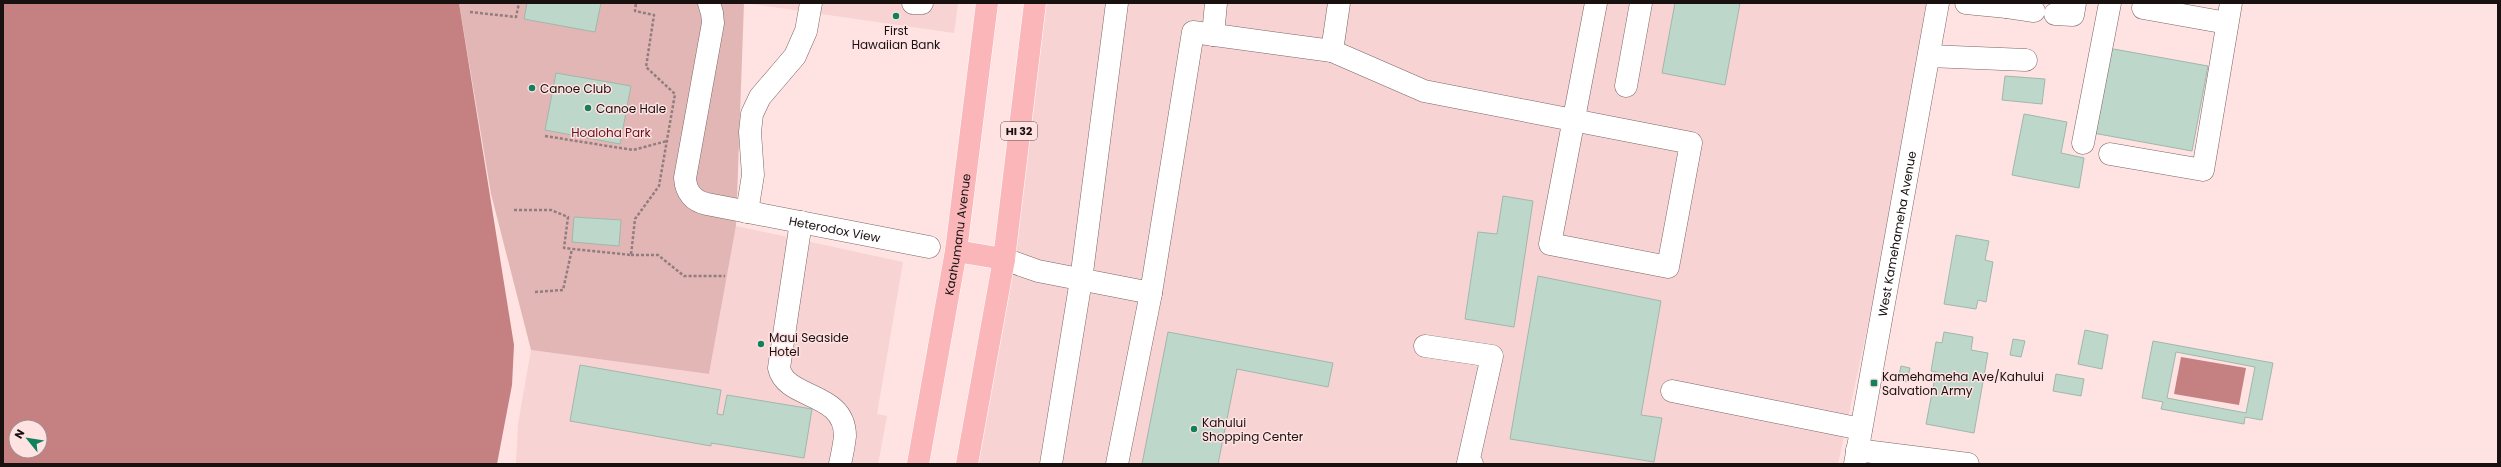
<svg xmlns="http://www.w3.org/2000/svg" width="2501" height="467" font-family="Poppins,sans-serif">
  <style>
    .built { fill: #f8d3d3 }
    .green { fill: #e3b6b6 }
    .water { fill: #c58081; fill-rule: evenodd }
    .building { fill: #bdd7ca; stroke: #9fb8ac; fill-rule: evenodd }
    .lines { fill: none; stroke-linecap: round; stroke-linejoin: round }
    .minor-casing { stroke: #7c6464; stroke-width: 23 }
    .major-casing { stroke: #fff; stroke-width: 23 }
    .path { stroke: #917d7d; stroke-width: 2.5; stroke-dasharray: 3 2; stroke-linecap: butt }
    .minor { stroke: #fff; stroke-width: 22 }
    .major { stroke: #fab6b9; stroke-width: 22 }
    .poi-dot { fill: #11805d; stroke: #ffe2e2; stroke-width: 1.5 }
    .labels { text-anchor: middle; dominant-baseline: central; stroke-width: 3; stroke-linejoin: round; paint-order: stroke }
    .shield { fill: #ffe2e2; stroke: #5e4f4f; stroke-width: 1 }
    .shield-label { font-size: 11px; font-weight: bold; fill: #191010 }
    .poi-label { font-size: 12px; fill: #191010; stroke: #ffe2e2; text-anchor: start }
    .park-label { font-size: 12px; fill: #64101d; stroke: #ffe2e2 }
    .street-label { font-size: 12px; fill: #191010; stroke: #ffe2e2 }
  </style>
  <rect width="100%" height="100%" fill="#ffe2e2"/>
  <g class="built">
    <polygon points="744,3 958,3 954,33"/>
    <polygon points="1035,3 1937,3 1838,464 967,464"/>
    <polygon points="736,226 903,262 877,414 887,416 878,464 516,464 518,424 531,350 709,374"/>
  </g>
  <polygon class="green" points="459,3 744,3 736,226 709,374 531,350 491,194"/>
  <g class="water">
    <path d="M3 3H459L514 345 512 385 497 464H3ZM16 427H40V451H16Z"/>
    <polygon points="2181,357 2246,368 2239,405 2174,394"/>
  </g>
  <g class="building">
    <polygon points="527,3 601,3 595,32 524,19"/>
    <polygon points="1675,3 1740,3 1725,85 1662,73"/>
    <polygon points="2108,48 2208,66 2192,151 2093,133"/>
    <polygon points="556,73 631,86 620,144 545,130"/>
    <polygon points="2005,76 2045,79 2042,104 2002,100"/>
    <polygon points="2024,114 2067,122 2061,153 2084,158 2079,188 2012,175"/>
    <polygon points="1503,196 1533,201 1514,327 1465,319 1478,232 1497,234"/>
    <polygon points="574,217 621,220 619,246 572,242"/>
    <polygon points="1956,235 1989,241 1985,260 1993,262 1986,302 1978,300 1976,309 1944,304"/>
    <polygon points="1538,276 1661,301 1641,415 1662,418 1654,462 1510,439"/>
    <polygon points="2085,330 2108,335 2102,369 2078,364"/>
    <polygon points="1168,332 1333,363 1328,387 1237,369 1218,464 1142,464"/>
    <polygon points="1944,332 1973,337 1971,350 1988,353 1974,433 1926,424 1936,372 1931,371 1936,342 1942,343"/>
    <polygon points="2013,339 2025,341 2021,357 2010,355"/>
    <path d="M2153 341 2273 363 2262 420 2245 417 2244 424 2161 409 2163 402 2142 398ZM2176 352 2255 367 2246 413 2167 398Z"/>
    <polygon points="580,365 721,390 717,414 723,415 727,395 812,409 804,458 711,443 711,446 570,421"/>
    <polygon points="1901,366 1910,368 1907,382 1898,380"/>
    <polygon points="2056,374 2084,379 2081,396 2053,391"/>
  </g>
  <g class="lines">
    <defs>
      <g id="minor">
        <path id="s1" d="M709 3 712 13 713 23 685 178C686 192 693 201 707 204L929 247"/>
        <polyline points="913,3 922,3"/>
        <polyline points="1966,3 2007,7 2008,3"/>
        <polyline points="2144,3 2143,8 2227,23"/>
        <polyline points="2007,7 2034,11"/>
        <polyline points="2055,14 2073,15 2075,3"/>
        <polyline points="1213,35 1216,3"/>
        <polyline points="1332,51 1424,91 1691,143 1668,267 1550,244 1596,3"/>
        <polyline points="1929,56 2026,60"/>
        <polyline points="1626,86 1641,3"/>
        <polyline points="2083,143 2110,3"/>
        <polyline points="2110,154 2203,170 2231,3"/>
        <polyline points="747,212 753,175 750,132 752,114 760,97 795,56 806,31 811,3"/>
        <path d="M801 222 779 368C786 400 845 391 845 436 844 445 842 455 840 464"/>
        <polyline points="1004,259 1038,271 1151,293"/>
        <polyline points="1425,346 1492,356 1468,463 1472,464"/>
        <polyline points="1672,391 1861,429"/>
        <polyline points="1857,450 1968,464"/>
        <polyline points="1051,464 1081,280 1117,3"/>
        <polyline points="1117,464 1151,293 1193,32 1332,51 1339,3"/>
        <path id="s2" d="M1855 464 1938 3"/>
      </g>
      <g id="major">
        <polyline points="956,251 1004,259"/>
        <path id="s3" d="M918 464 956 251 987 3"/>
        <polyline points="967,464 1004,259 1035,3"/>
      </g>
    </defs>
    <use href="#minor" class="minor-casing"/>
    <use href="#major" class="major-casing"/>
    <g class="path">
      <polyline points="470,12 516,17 519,3"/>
      <polyline points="545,136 633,150 667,141"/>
      <polyline points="514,210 551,210 568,217 564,248 631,255 635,219 659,186 675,94 646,67 654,15 635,11 636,3"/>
      <polyline points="631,255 658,255 684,276 725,276"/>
      <polyline points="535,292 563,290 572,249"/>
    </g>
    <use href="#minor" class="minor"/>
    <use href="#major" class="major"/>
  </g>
  <g class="poi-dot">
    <circle cx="896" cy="16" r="4"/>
    <circle cx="532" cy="88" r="4"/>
    <circle cx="588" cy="108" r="4"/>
    <circle cx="761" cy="344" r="4"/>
    <rect x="1870" y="379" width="8" height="8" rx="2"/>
    <circle cx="1194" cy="429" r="4"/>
  </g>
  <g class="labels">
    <rect class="shield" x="1001" y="122" width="36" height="18" rx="3"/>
    <g class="shield-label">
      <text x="1019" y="131">HI 32</text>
    </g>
    <g class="poi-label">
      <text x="896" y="30" text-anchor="middle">First<tspan x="896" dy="14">Hawaiian Bank</tspan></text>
      <text x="540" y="88">Canoe Club</text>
      <text x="596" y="108">Canoe Hale</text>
      <text x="769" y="337">Maui Seaside<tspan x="769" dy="14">Hotel</tspan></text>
      <text x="1882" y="376">Kamehameha Ave/Kahului<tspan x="1882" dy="14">Salvation Army</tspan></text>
      <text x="1202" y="422">Kahului<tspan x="1202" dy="14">Shopping Center</tspan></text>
    </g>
    <g class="park-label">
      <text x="611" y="132">Hoaloha Park</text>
    </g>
    <g class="street-label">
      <text stroke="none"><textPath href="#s1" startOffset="345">Heterodox View</textPath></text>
      <text stroke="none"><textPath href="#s3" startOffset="233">Kaahumanu Avenue</textPath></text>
      <text stroke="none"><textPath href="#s2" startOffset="234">West Kamehameha Avenue</textPath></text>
    </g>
  </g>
  <rect width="2501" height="467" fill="none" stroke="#191010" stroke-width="8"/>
  <g transform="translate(28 439) rotate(300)"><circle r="19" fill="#ffe2e2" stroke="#a38e8e"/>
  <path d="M0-3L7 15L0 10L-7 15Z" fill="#11805d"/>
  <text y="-6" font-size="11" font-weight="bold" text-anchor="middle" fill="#191010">N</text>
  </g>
</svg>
